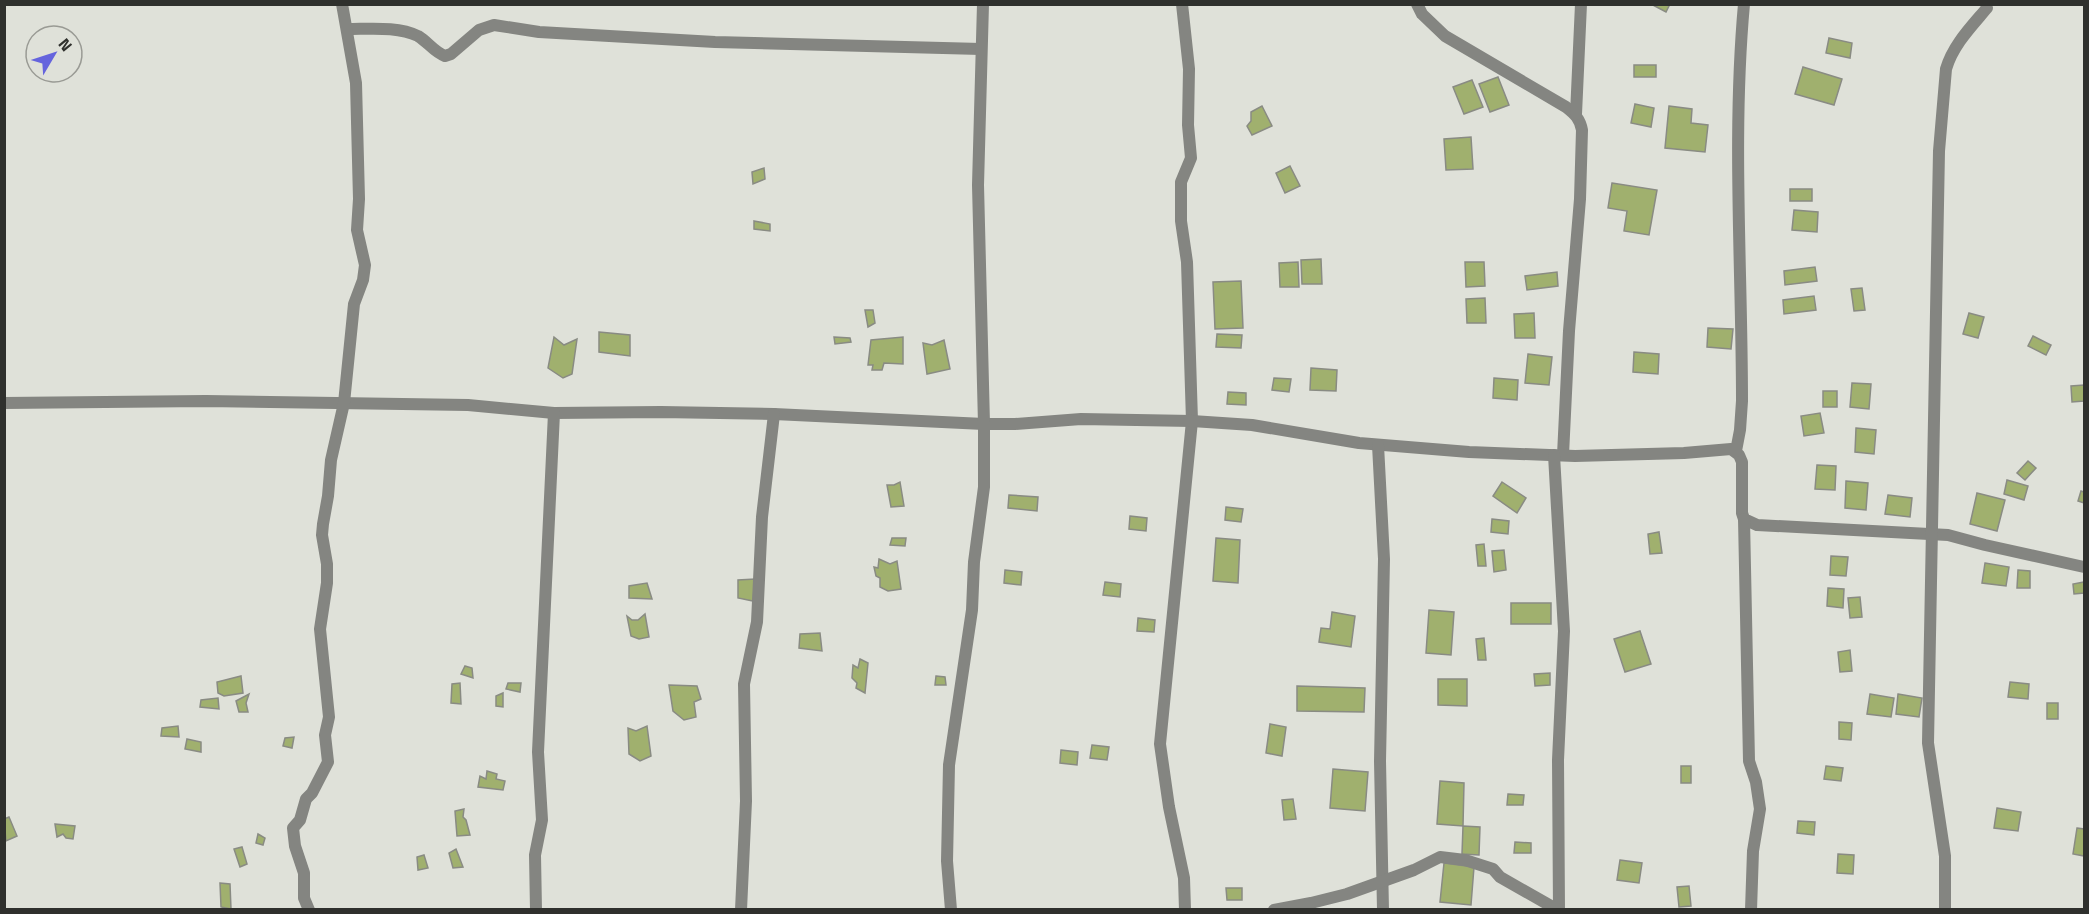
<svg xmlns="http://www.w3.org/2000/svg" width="2089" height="914" font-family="'Titillium Web',sans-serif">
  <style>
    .building { fill: #a0b06e; stroke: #898b83; stroke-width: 1.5 }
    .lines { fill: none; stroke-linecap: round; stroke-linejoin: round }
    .minor { stroke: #848581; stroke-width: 12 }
  </style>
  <rect width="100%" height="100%" fill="#dfe1d9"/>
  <g class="building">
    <polygon points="1651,4 1670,4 1666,12"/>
    <polygon points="1829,38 1852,43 1850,58 1826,53"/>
    <rect x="1634" y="65" width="22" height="12"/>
    <polygon points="1803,67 1842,79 1834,105 1795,94"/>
    <polygon points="1498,77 1509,105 1490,112 1479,84"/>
    <polygon points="1472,80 1483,107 1464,114 1453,87"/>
    <polygon points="1635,104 1654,108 1651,127 1631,123"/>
    <polygon points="1262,106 1272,126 1252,135 1247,126 1251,121 1251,112"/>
    <polygon points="1669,106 1692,109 1691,123 1708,125 1705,152 1665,148"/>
    <polygon points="1471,137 1473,169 1446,170 1444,139"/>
    <polygon points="1290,166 1300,186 1285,193 1276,173"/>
    <polygon points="764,168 765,179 753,184 752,172"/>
    <polygon points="1612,183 1657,190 1649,235 1624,231 1627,211 1608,208"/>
    <rect x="1790" y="189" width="22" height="12"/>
    <polygon points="1794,210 1818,212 1817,232 1792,230"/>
    <polygon points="754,221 770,224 770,231 754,229"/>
    <polygon points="1321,259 1322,284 1302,284 1301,260"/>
    <polygon points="1298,262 1299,287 1280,287 1279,263"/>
    <polygon points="1465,262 1484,262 1485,286 1466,287"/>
    <polygon points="1815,267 1817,281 1785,285 1784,271"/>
    <polygon points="1557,272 1558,286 1527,290 1525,276"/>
    <polygon points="1241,281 1243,328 1215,329 1213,282"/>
    <polygon points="1862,288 1865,310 1854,311 1851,289"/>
    <polygon points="1814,296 1816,310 1784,314 1783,300"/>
    <polygon points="1485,298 1486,323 1467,323 1466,299"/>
    <polygon points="865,310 873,310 875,323 868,327"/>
    <polygon points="1534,313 1535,338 1515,338 1514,314"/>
    <polygon points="1969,313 1984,317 1978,338 1963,334"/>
    <polygon points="1708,328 1733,329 1731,349 1707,347"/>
    <polygon points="599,332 630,335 630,356 599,352"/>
    <polygon points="1217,334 1242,335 1241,348 1216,347"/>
    <polygon points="2033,336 2051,345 2046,355 2028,346"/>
    <polygon points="554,337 564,345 577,339 572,374 563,378 548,368"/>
    <polygon points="834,337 850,338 851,342 835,344"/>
    <polygon points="903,337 903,364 884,363 882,370 872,370 873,365 868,365 871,340"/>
    <polygon points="944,340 950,369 927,374 923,343 932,345"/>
    <polygon points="1634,352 1659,354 1658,374 1633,372"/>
    <polygon points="1528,354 1552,357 1549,385 1525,383"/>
    <polygon points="1311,368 1337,370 1336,391 1310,390"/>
    <polygon points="1274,378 1291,379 1289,392 1272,390"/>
    <polygon points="1494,378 1518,380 1517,400 1493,398"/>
    <polygon points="1852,383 1871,384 1869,409 1850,407"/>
    <polygon points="2084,385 2084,401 2072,402 2071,386"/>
    <rect x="1823" y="391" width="14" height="16"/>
    <polygon points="1228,392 1246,393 1246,405 1227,404"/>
    <polygon points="1820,413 1824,433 1804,436 1801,416"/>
    <polygon points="1856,428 1876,430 1874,454 1855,452"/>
    <polygon points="2028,461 2036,468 2025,480 2017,473"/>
    <polygon points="1817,465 1836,466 1835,490 1815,489"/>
    <polygon points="2007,480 2028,486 2024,500 2004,494"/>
    <polygon points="1846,481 1868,483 1866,510 1845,508"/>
    <polygon points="900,482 904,506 891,507 887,485 894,485"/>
    <polygon points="1502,482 1526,498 1517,513 1493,496"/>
    <polygon points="2081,491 2084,492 2084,503 2078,501"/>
    <polygon points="1977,493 2005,500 1997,531 1970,524"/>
    <polygon points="1009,495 1038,497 1037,511 1008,508"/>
    <polygon points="1888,495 1912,498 1910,517 1885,514"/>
    <polygon points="1226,507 1243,509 1241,522 1225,520"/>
    <polygon points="1130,516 1147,518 1146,531 1129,529"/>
    <polygon points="1492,519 1509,521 1508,534 1491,532"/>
    <polygon points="1659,532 1662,553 1650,554 1648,534"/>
    <polygon points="892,538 906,538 905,546 890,545"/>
    <polygon points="1216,538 1240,540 1238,583 1213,581"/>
    <polygon points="1484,544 1486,566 1478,566 1476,545"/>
    <polygon points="1504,550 1506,570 1494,572 1492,551"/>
    <polygon points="1831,556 1848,557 1846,576 1830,575"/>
    <polygon points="879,559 890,564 897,561 901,589 888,591 880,587 880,578 876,576 874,567 878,568"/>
    <polygon points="1985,563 2009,567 2006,586 1982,583"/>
    <polygon points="1005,570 1022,572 1021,585 1004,583"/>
    <polygon points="2018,570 2030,571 2030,588 2017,588"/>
    <polygon points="755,579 753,601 738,598 738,580"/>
    <polygon points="1105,582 1121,584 1120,597 1103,595"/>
    <polygon points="2084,582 2084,593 2074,594 2073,584"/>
    <polygon points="647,583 652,599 629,598 629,586"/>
    <polygon points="1828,588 1844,589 1843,608 1827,606"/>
    <polygon points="1860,597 1862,617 1850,618 1848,598"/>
    <rect x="1511" y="603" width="40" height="21"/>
    <polygon points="1429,610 1454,612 1451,655 1426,653"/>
    <polygon points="1332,612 1355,616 1351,647 1319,642 1321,628 1330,629"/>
    <polygon points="645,614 649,637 639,639 631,636 627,616 632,620 638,620"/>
    <polygon points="1138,618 1155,620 1154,632 1137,631"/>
    <polygon points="1640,631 1651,664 1625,672 1614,639"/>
    <polygon points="820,633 822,651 799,648 800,634"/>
    <polygon points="1484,638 1486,660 1478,660 1476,639"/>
    <polygon points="1850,650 1852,671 1840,672 1838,652"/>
    <polygon points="860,659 868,663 865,693 856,688 857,683 852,678 853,665 858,668"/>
    <polygon points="465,666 472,668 473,678 461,674"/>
    <polygon points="1550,673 1550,685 1535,686 1534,674"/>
    <polygon points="241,676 243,693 224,696 218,693 217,682"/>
    <polygon points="936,676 945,677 946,685 935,685"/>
    <polygon points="1438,679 1467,679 1467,706 1438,705"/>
    <polygon points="2010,682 2029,684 2028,699 2008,697"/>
    <polygon points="460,683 461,704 451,703 452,684"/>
    <polygon points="508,683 521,683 520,692 506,689"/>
    <polygon points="669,685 697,686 701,699 694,702 696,717 684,720 673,711"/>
    <polygon points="1297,686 1365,688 1364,712 1297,711"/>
    <polygon points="503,693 503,707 496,706 496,696"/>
    <polygon points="249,694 246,703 248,712 239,712 236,701"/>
    <polygon points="1870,694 1894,698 1891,717 1867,714"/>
    <polygon points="1898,694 1922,698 1919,717 1896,714"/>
    <polygon points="218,698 219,709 200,707 201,700"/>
    <rect x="2047" y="703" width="11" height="16"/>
    <polygon points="1839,722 1852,723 1851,740 1839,739"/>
    <polygon points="1270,724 1286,727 1282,756 1266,753"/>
    <polygon points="178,726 179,737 161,736 162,728"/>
    <polygon points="647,726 651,756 640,761 629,754 628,728 636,731"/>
    <polygon points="294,737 292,748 283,746 285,738"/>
    <polygon points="187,739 201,742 201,752 185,749"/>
    <polygon points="1092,745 1109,747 1107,760 1090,758"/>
    <polygon points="1061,750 1078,752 1077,765 1060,763"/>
    <rect x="1681" y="766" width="10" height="17"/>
    <polygon points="1826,766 1843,768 1841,781 1824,779"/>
    <polygon points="1333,769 1368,772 1365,811 1330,808"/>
    <polygon points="487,771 497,774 496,779 505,781 503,790 478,787 480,776 486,779"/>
    <polygon points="1440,781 1464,783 1463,826 1437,824"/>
    <polygon points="1508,794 1524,795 1523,805 1507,805"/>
    <polygon points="1293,799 1296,819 1284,820 1282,800"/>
    <polygon points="1997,808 2021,812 2018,831 1994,828"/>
    <polygon points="464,809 463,817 466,820 470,835 457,836 455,811"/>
    <polygon points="9,817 17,836 6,841 4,819"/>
    <polygon points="1798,821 1815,822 1814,835 1797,833"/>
    <polygon points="55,824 75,826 73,839 66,838 63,834 57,837"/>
    <polygon points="1463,826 1480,827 1479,855 1462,854"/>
    <polygon points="2077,828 2084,829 2084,856 2073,854"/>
    <polygon points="258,834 265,838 263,845 256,843"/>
    <polygon points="1515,842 1531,843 1531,853 1514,853"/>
    <polygon points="242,847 247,864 240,867 234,849"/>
    <polygon points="456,849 463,867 453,868 449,853"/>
    <polygon points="1838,854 1854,855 1853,874 1837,873"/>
    <polygon points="424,855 428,868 418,870 417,857"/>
    <polygon points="1620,860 1642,863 1639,883 1617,880"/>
    <polygon points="1444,863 1474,867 1471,905 1440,902"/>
    <polygon points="220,883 230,884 231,909 221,907"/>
    <polygon points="1689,886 1691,906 1679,907 1677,887"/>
    <polygon points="1226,888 1242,888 1242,900 1227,900"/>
  </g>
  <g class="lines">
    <g class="minor">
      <polyline points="1182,4 1189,69 1188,125 1191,158 1181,182 1181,221 1187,262 1192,421 1160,744 1169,807 1184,878 1185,910"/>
      <path d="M1417 4 1422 14 1445 36 1566 107C1575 114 1580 119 1582 130L1580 199 1569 331 1563 455"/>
      <path d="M347 29C370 29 398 26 418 36 428 42 434 52 445 56L451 54 479 30 494 25 539 32 715 42 981 49"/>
      <polyline points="1576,114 1581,4"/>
      <polyline points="4,403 206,401 468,405 554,413 661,412 774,414 984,424 1015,424 1081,419 1192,421 1252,425 1359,443 1469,452 1575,456 1684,453 1731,449 1739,455 1742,462 1742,513 1744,519 1757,525 1948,535 1985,545 2084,567"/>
      <polyline points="1378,445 1384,559 1380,761 1383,910"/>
      <path d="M1736 451 1740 430 1742 401C1742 269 1732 136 1744 4"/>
      <polyline points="1554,455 1564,631 1558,760 1559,910"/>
      <polyline points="1744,519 1749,761 1756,782 1760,809 1753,851 1751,910"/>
      <polyline points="309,910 304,898 304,873 295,846 293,828 300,820 306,799 312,793 328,762 325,735 329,717 320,629 327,583 327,564 322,535 323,524 328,496 331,460 344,403 354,304 363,280 365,265 357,230 359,199 356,83 342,4"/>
      <polyline points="536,910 535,855 542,820 538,752 554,413"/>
      <polyline points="741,910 746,801 744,684 757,622 762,517 774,414"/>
      <polyline points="951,910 947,861 949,765 972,610 974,562 984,487 984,424 978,185 983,4"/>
      <polyline points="1274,910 1311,903 1347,894 1414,870 1440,857 1465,860 1493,869 1500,877 1558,910"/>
      <path d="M1945 910V856L1928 743 1939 151 1946 69C1953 45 1971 27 1987 8"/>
    </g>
  </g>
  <rect width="2089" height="914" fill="none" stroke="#2f302d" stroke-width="12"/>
  <g transform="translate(54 54) rotate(51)"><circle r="28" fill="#dfe1d9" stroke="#999a94" stroke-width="1.5"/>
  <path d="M0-4.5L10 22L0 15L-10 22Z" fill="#6564dd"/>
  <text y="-9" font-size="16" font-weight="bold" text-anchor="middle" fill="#2f302d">N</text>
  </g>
</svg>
